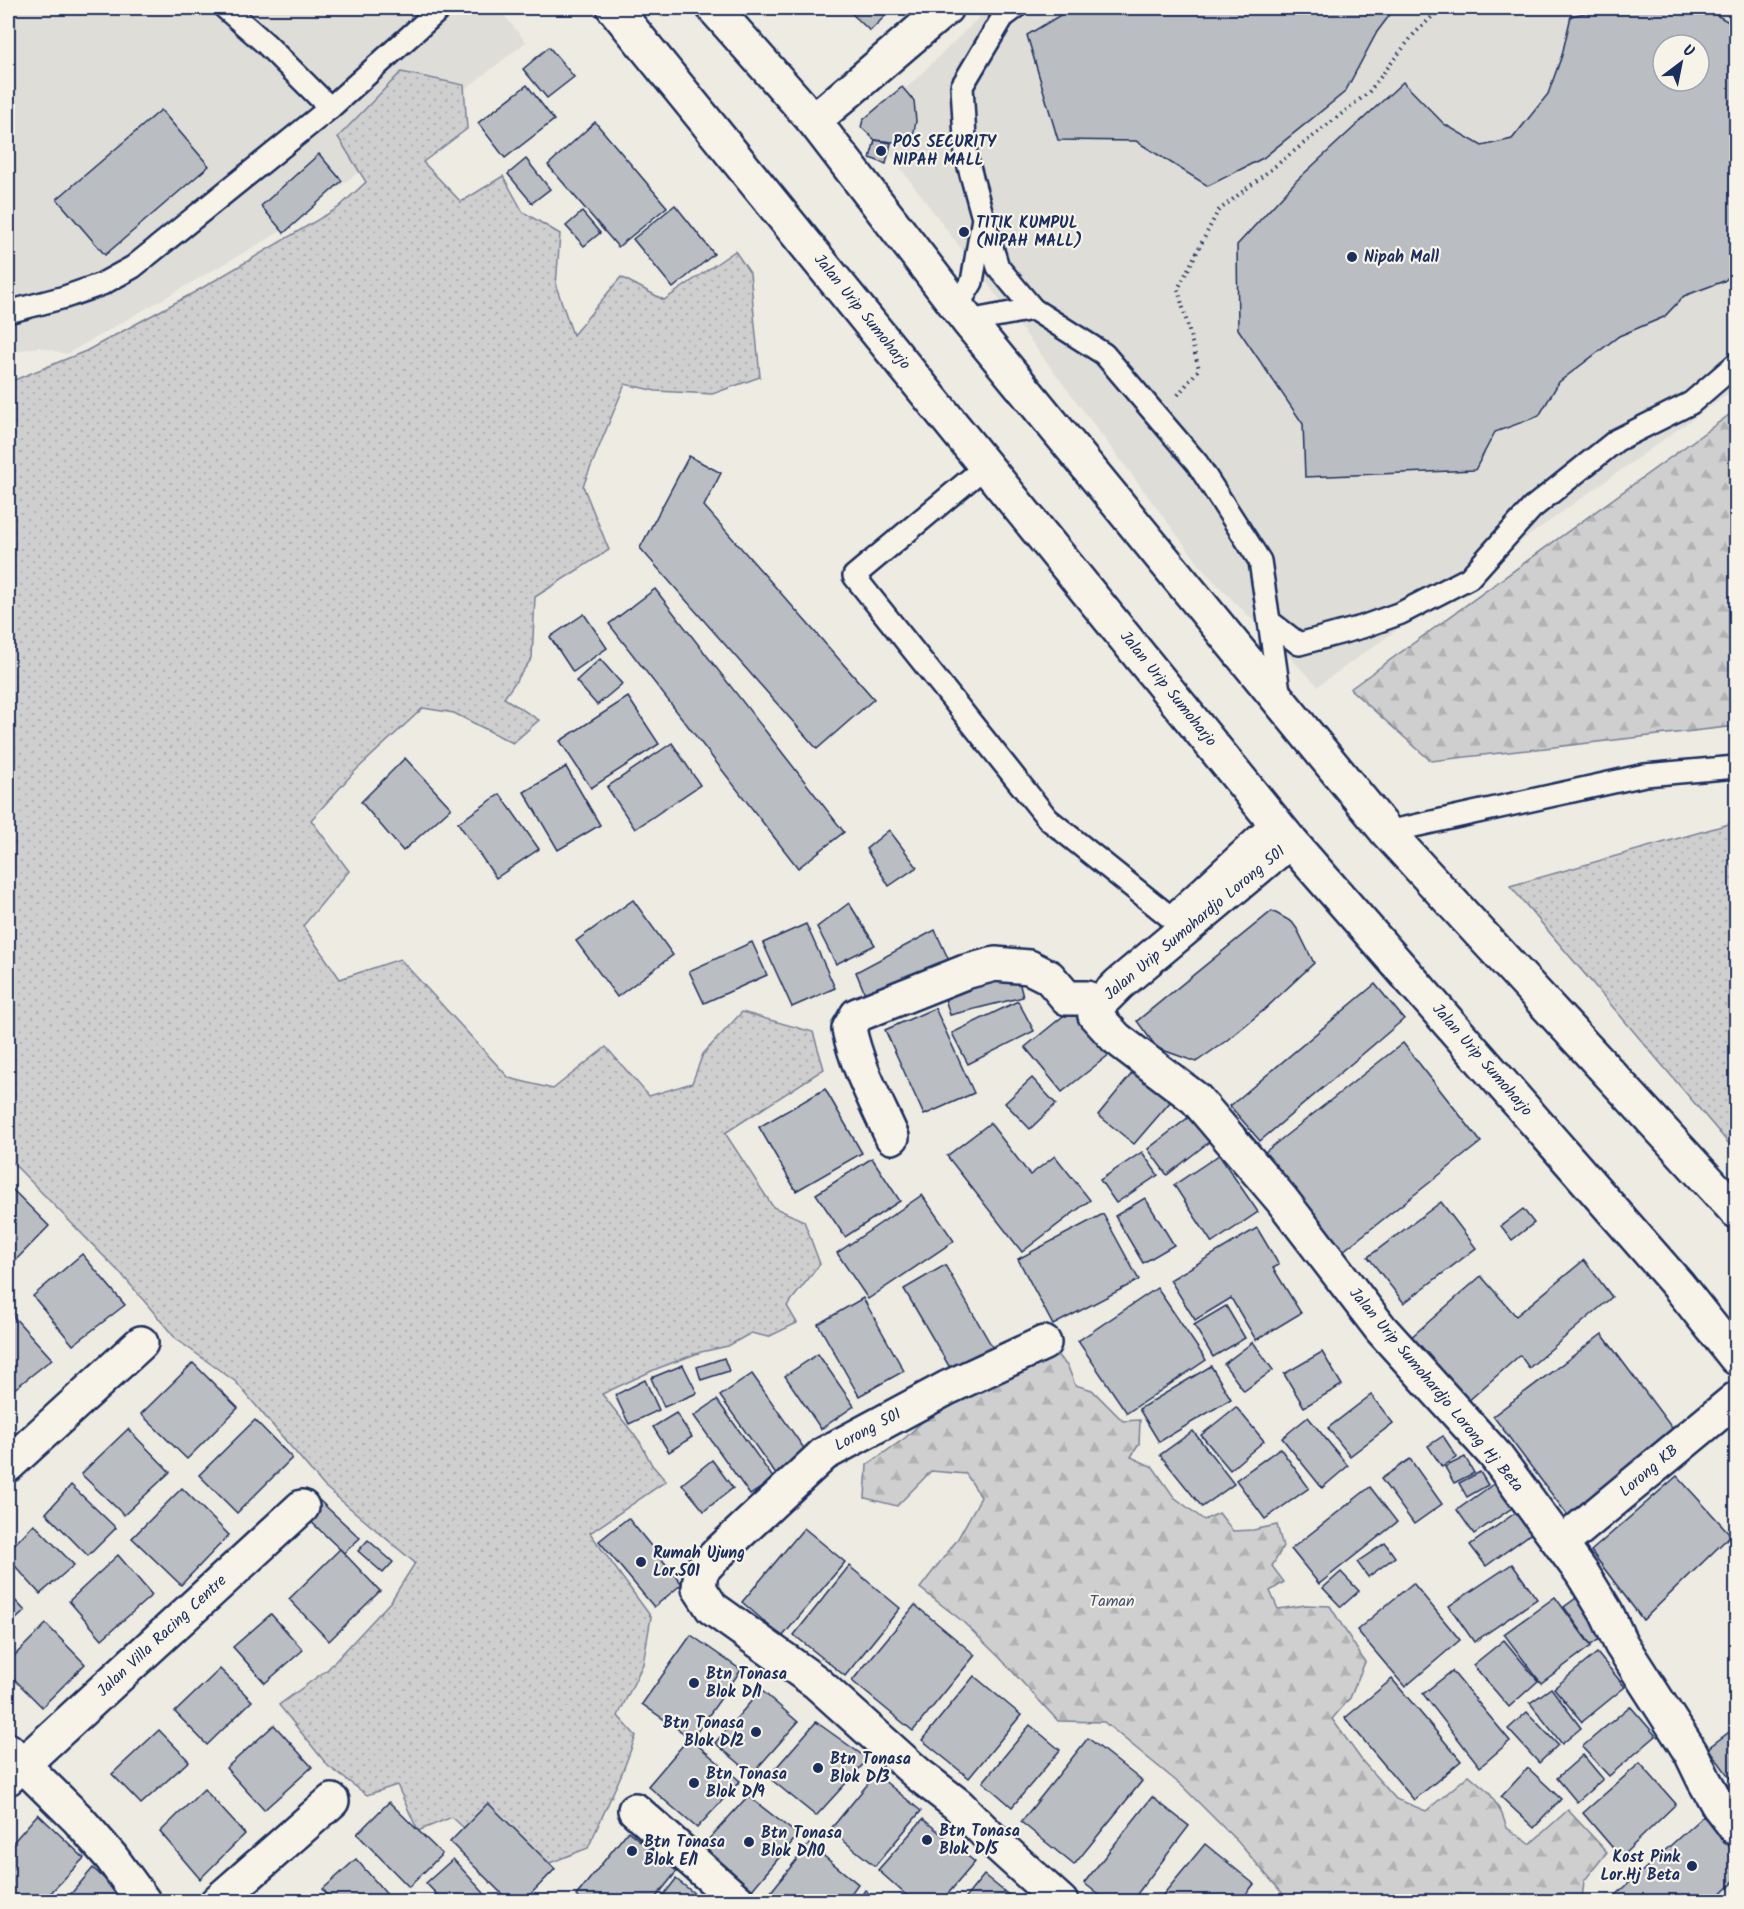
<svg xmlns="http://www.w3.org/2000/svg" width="1744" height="1909" font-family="Kalam,sans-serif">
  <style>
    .built { fill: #deddd8; fill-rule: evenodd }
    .grass { fill: url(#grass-dots); stroke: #757f96; stroke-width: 1.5 }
    .forest { fill: url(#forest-firs); stroke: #757f96; stroke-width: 1.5 }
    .building { fill: #babdc2; stroke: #1b2f5e; stroke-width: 1.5; fill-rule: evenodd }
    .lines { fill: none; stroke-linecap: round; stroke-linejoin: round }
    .lane-casing { stroke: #1b2f5e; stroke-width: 26 }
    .street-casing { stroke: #1b2f5e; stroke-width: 38 }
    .highway-casing { stroke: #1b2f5e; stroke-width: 38 }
    .path { stroke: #1b2f5e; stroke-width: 4; stroke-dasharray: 1.5 4.5; stroke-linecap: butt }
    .lane { stroke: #f7f3e8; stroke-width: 21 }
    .street { stroke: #f7f3e8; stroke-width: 33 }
    .highway { stroke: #f7f3e8; stroke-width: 33 }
    .poi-dot { fill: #1b2f5e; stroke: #f7f3e8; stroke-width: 2 }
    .labels { text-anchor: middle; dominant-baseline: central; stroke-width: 4.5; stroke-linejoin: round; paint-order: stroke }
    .poi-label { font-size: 16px; font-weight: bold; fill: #1b2f5e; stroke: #f7f3e8; text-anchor: start }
    .street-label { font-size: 16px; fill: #1b2f5e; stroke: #f7f3e8 }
    .park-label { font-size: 16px; fill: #3f4f75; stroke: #f7f3e8 }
  </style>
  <defs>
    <pattern id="grass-dots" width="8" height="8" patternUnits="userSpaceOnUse" patternTransform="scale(1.5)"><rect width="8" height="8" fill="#cfcfcf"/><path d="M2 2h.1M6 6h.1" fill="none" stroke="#b1b2b4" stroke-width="1.8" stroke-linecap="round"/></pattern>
    <pattern id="forest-firs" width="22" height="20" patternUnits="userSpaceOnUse" patternTransform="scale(1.5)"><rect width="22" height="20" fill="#cfcfcf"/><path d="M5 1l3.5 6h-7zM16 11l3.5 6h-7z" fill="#b1b2b4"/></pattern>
  </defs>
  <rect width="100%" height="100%" fill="#eeebe2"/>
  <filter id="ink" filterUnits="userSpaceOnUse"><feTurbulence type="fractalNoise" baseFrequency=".0167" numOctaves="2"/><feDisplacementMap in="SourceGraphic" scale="12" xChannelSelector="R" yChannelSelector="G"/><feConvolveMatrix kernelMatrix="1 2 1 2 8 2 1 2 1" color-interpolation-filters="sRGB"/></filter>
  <g filter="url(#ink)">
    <g class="built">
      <polygon points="8,8 498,8 526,42 285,229 67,354 39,347 8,353"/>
      <path d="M989 8H1736V388L1318 686 1205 572 868 125ZM1663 45H1699V81H1663Z"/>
    </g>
    <g class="grass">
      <polygon points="401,72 464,85 467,129 423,162 461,202 503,176 523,212 560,234 556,286 573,335 621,277 664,300 735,251 750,273 760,377 712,394 656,391 625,384 583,486 609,550 535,597 532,658 504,698 539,720 513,743 454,713 423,708 354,772 311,820 349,871 303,926 340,979 400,959 509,1078 553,1089 606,1047 649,1096 692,1083 703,1054 742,1012 813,1032 824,1069 725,1133 773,1207 804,1221 820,1264 787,1306 797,1323 768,1337 751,1333 728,1346 701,1352 656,1369 602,1394 640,1442 652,1465 666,1481 590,1533 651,1617 643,1664 618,1716 636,1736 622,1773 588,1848 517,1876 452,1817 418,1831 397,1785 367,1795 328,1766 279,1705 328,1669 391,1601 415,1563 324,1486 236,1382 176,1339 124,1277 8,1158 8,381 12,381 86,351 195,292 338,208 366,182 338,137"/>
      <polygon points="1736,822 1736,1152 1510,886"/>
    </g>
    <g class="forest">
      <polygon points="1736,410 1736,726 1431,761 1350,689"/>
      <polygon points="1052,1349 1068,1367 1075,1385 1092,1390 1123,1421 1140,1420 1139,1444 1131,1457 1153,1467 1174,1497 1204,1520 1219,1513 1233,1531 1253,1530 1277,1525 1283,1547 1272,1566 1284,1582 1270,1591 1278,1609 1306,1605 1330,1606 1365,1662 1350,1698 1332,1719 1363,1762 1396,1799 1426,1811 1469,1775 1489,1792 1502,1814 1507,1828 1530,1844 1568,1810 1607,1852 1584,1881 1582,1899 1575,1901 1560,1893 1550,1902 1289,1901 1238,1842 1181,1785 1104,1722 1058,1721 1000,1658 961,1620 920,1588 957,1540 981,1497 966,1474 931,1471 897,1506 865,1498 867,1465 905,1438 922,1422"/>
    </g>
    <g class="building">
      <polygon points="846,8 893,8 870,31"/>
      <polygon points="1072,8 1395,8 1377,32 1345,92 1263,158 1208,186 1136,141 1058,140 1027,35"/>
      <path d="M1609 8H1704L1736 26V271L1724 281 1684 296 1664 317 1619 336 1559 382 1539 416 1495 432 1475 470 1305 477 1303 424 1238 329 1237 245 1296 181 1403 82 1444 124 1482 146 1512 139 1548 94 1562 55 1571 16ZM1663 45H1699V81H1663Z"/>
      <polygon points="549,47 574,77 547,98 523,69"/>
      <polygon points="527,85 554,120 505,158 478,123"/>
      <polygon points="902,87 914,101 916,121 913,137 902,143 875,140 861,127 863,120"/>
      <polygon points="161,110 209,166 105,255 57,199"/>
      <polygon points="595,122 667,207 618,247 548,165"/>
      <polygon points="875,140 891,143 886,164 870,158"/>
      <polygon points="319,154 342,181 284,233 261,206"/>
      <polygon points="526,159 550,189 532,203 508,174"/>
      <polygon points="675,205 714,254 673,288 633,239"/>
      <polygon points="582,212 600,233 584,246 566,226"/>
      <polygon points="963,228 968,234 964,237 960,231"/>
      <polygon points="689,456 721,473 704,506 874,699 817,749 640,548"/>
      <polygon points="655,589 844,832 798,868 609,624"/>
      <polygon points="584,614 607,648 573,672 550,637"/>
      <polygon points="600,659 622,684 597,705 576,681"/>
      <polygon points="628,697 659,744 591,788 560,741"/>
      <polygon points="672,743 700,785 635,829 607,787"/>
      <polygon points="405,758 451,808 403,851 361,802"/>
      <polygon points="566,767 600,825 558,850 524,792"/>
      <polygon points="500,794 539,849 496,878 458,823"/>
      <polygon points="889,830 917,867 889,886 866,849"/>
      <polygon points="633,900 673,955 617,997 576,941"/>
      <polygon points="849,903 875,945 836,964 817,927"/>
      <polygon points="1272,911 1292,922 1297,929 1314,963 1264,1010 1226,1041 1196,1062 1157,1048 1137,1021"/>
      <polygon points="806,924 835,988 792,1007 763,943"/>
      <polygon points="935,930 952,967 868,1001 856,972"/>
      <polygon points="752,942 767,975 704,1003 689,971"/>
      <polygon points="1016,970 1023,997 950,1015 942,989"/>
      <polygon points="1375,984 1404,1019 1260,1141 1230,1106"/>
      <polygon points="1018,1001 1034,1031 968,1064 952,1033"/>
      <polygon points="935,1008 974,1093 924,1115 885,1030"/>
      <polygon points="1073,1008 1110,1054 1062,1092 1025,1047"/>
      <polygon points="1403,1043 1481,1142 1343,1251 1265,1152"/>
      <polygon points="1134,1071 1171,1101 1134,1144 1098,1115"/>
      <polygon points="1032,1078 1056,1104 1030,1129 1005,1103"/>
      <polygon points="825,1089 862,1153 796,1191 759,1127"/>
      <polygon points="1194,1113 1214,1138 1167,1175 1148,1149"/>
      <polygon points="990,1123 1030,1175 1055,1156 1090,1200 1022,1252 947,1156"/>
      <polygon points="1142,1152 1158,1175 1116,1203 1100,1180"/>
      <polygon points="1219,1155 1258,1212 1212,1243 1174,1185"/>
      <polygon points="872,1158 900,1201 845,1237 816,1194"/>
      <polygon points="8,1185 49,1226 8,1268"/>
      <polygon points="922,1195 954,1241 868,1299 837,1253"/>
      <polygon points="1145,1198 1174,1245 1143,1263 1115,1216"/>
      <polygon points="1441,1202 1476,1248 1404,1303 1368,1257"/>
      <polygon points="1523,1209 1534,1223 1512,1240 1501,1226"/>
      <polygon points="1103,1214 1139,1280 1053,1325 1018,1259"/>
      <polygon points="1257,1228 1279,1265 1273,1268 1301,1313 1256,1340 1231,1298 1195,1320 1170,1280"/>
      <polygon points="82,1254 125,1305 73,1345 33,1296"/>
      <polygon points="1584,1260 1612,1297 1529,1368 1520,1355 1466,1403 1409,1339 1481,1276 1516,1316"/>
      <polygon points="945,1265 994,1350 953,1373 904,1289"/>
      <polygon points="1157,1288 1206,1360 1127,1413 1078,1341"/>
      <polygon points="863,1298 904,1371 859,1396 818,1324"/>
      <polygon points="1226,1306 1245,1338 1213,1357 1194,1325"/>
      <polygon points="12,1315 52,1359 8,1394 8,1318"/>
      <polygon points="1602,1334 1678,1436 1569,1517 1493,1416"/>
      <polygon points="1253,1342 1273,1370 1244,1391 1224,1364"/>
      <polygon points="1322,1352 1342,1385 1304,1407 1284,1374"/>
      <polygon points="818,1354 854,1406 821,1429 785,1376"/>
      <polygon points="724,1358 729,1371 701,1380 697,1367"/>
      <polygon points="193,1363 238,1408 187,1459 141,1414"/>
      <polygon points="683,1365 697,1393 664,1407 651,1378"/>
      <polygon points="1211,1366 1231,1399 1159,1442 1139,1409"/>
      <polygon points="752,1374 808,1454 777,1476 720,1396"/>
      <polygon points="645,1380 659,1410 629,1424 615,1395"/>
      <polygon points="1371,1395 1393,1423 1350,1456 1328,1428"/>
      <polygon points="717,1400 774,1479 750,1495 694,1416"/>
      <polygon points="1236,1407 1264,1441 1230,1470 1201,1435"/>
      <polygon points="676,1413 692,1437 669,1452 653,1427"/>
      <polygon points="1308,1417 1348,1466 1322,1488 1282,1438"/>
      <polygon points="255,1420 292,1458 237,1513 199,1475"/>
      <polygon points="128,1429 170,1472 124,1515 81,1474"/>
      <polygon points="1193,1431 1234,1484 1202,1507 1160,1455"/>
      <polygon points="1443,1436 1457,1457 1442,1467 1428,1446"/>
      <polygon points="1280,1448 1309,1488 1265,1519 1236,1480"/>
      <polygon points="1465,1457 1474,1473 1454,1483 1445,1467"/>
      <polygon points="1410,1459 1442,1504 1414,1524 1381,1479"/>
      <polygon points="712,1460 733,1488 704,1511 682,1484"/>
      <polygon points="1480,1472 1488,1485 1467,1497 1459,1483"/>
      <polygon points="1677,1476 1731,1535 1643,1620 1591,1551"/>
      <polygon points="1495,1483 1512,1508 1474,1534 1457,1510"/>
      <polygon points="71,1485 116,1528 88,1556 46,1513"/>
      <polygon points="1370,1487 1397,1522 1319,1584 1291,1549"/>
      <polygon points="182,1488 229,1535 181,1585 132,1538"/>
      <polygon points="319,1500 360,1538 344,1553 304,1515"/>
      <polygon points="1518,1511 1533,1532 1486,1566 1470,1545"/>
      <polygon points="628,1518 682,1584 654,1607 599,1541"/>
      <polygon points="34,1524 74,1565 40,1594 8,1558 8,1551"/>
      <polygon points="804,1528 845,1562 782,1637 742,1602"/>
      <polygon points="368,1540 393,1562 383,1573 358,1551"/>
      <polygon points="1385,1543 1395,1557 1368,1577 1357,1562"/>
      <polygon points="340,1549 380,1591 329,1641 289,1599"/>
      <polygon points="118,1555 152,1595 102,1639 69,1601"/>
      <polygon points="1512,1564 1537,1599 1474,1642 1449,1606"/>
      <polygon points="849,1566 900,1608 845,1676 794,1635"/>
      <polygon points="1341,1572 1359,1591 1341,1607 1323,1588"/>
      <polygon points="1413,1583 1460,1640 1405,1687 1357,1630"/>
      <polygon points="8,1593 25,1611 8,1626"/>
      <polygon points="1579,1596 1606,1634 1591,1645 1564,1607"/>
      <polygon points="1555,1597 1591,1646 1541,1683 1504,1634"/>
      <polygon points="915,1605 975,1655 913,1731 852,1681"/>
      <polygon points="271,1614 303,1650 265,1683 233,1647"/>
      <polygon points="46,1624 85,1664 42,1707 8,1673 8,1662"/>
      <polygon points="691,1635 741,1670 692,1739 642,1704"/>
      <polygon points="1504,1640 1538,1681 1509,1707 1473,1665"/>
      <polygon points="1597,1653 1625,1687 1582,1722 1554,1688"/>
      <polygon points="220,1669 252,1701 207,1745 175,1712"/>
      <polygon points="1452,1671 1510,1741 1480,1767 1423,1694"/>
      <polygon points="974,1676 1021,1715 969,1778 922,1740"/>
      <polygon points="1392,1679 1461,1761 1414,1800 1345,1718"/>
      <polygon points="1551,1688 1581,1728 1562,1744 1530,1703"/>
      <polygon points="761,1690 798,1722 752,1774 715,1743"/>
      <polygon points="1630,1706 1656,1736 1609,1776 1582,1747"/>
      <polygon points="1527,1712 1558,1745 1539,1763 1508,1729"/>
      <polygon points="816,1722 868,1759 816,1816 768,1777"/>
      <polygon points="274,1725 312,1767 264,1810 226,1768"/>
      <polygon points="1030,1725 1060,1750 1012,1807 983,1782"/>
      <polygon points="1736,1727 1736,1786 1708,1748"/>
      <polygon points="159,1730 189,1761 141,1804 112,1774"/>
      <polygon points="689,1738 740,1781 697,1828 648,1786"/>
      <polygon points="1088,1738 1142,1781 1074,1865 1021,1822"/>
      <polygon points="1583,1755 1603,1779 1577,1802 1557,1778"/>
      <polygon points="1640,1763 1676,1804 1623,1855 1618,1854 1583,1813"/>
      <polygon points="1528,1768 1561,1799 1534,1828 1501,1797"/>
      <polygon points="876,1774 921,1811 875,1866 830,1830"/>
      <polygon points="204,1789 245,1834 200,1879 160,1832"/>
      <polygon points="748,1796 798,1835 751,1891 699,1850"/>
      <polygon points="1152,1797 1189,1826 1131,1902 1108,1902 1084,1883"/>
      <polygon points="389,1802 442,1854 409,1887 357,1834"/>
      <polygon points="488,1803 555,1869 523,1902 510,1902 450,1842"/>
      <polygon points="38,1814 84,1858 42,1902 8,1902 8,1848"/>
      <polygon points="1703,1816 1736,1853 1736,1879 1712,1902 1622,1902 1616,1895"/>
      <polygon points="923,1819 975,1862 941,1902 914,1902 878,1870"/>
      <polygon points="628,1831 677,1871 652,1902 583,1902 576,1896"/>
      <polygon points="809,1844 858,1884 845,1902 770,1902 766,1898"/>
      <polygon points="1205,1844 1254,1884 1240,1902 1157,1902"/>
      <polygon points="356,1859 390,1898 387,1902 333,1902 323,1889"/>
      <polygon points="453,1859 492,1902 444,1902 426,1883"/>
      <polygon points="93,1868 129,1902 64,1902"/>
      <polygon points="984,1875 1017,1902 962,1902"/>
      <polygon points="676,1879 705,1902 658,1902"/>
      <polygon points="865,1890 879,1902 857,1902"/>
    </g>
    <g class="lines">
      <defs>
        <g id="lane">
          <polyline points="225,8 266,44 330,108"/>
          <polyline points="984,221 998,267 1033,309"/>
          <polyline points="957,307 972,282 983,218 966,156 962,86 1003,17 1015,8"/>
          <polyline points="8,312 65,297 102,284 133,267 330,108 441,8"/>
          <polyline points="968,321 1033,309 1104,354 1197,463 1260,561 1269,621 1299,644 1362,627 1401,613 1469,578 1532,508 1617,440 1691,403 1736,364"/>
          <polyline points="987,465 854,576 1048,819 1170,917 1274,821"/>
          <polyline points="1269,621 1280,698"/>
          <polyline points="1387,832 1645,775 1736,767"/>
        </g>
        <g id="street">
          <polyline points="814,121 946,8"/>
          <polyline points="1290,841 1119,984 1099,1004 1095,1015 1116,1038 1196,1099 1282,1200 1381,1329 1495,1455 1582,1573 1606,1612 1621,1644 1691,1753 1704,1780 1718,1805 1736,1828"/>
          <path d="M892 1137C876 1101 857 1067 849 1029L857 1015 965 972 995 964 1029 967 1049 977 1067 998H1087L1099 1004"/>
          <polyline points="1044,1343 947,1388 824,1454 717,1554 701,1571 699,1588 712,1608 816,1682 918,1774 958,1805 998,1845 1061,1902"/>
          <polyline points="8,1465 141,1343"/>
          <polyline points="1561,1544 1736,1399"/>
          <polyline points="8,1750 78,1819 111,1857 144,1902"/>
          <polyline points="8,1778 302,1507"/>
          <polyline points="635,1810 739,1902"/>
          <polyline points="217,1902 332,1801"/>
        </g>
        <g id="highway">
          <polyline points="614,8 1290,841 1678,1285 1736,1358"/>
          <polyline points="714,8 814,121 968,321 1387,832 1736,1211"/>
        </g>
      </defs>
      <use href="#lane" class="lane-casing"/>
      <use href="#street" class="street-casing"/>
      <use href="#highway" class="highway-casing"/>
      <polyline class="path" points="1178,395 1199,369 1178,289 1218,211 1368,93 1414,34 1441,8"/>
      <use href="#lane" class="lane"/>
      <use href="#street" class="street"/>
      <use href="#highway" class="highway"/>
    </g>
  </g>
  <g class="poi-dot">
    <circle cx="881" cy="151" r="6"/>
    <circle cx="964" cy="232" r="6"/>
    <circle cx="1352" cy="257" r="6"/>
    <circle cx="641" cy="1562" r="6"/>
    <circle cx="694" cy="1683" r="6"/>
    <circle cx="756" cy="1732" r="6"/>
    <circle cx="818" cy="1768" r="6"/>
    <circle cx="694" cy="1783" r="6"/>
    <circle cx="927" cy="1840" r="6"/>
    <circle cx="749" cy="1842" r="6"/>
    <circle cx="632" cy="1851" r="6"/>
    <circle cx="1692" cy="1866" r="6"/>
  </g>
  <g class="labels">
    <g class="poi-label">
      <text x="893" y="142">POS SECURITY<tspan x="893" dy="18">NIPAH MALL</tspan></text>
      <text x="976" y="223">TITIK KUMPUL<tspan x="976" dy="18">(NIPAH MALL)</tspan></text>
      <text x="1364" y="257">Nipah Mall</text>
      <text x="653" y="1553">Rumah Ujung<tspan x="653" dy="18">Lor.501</tspan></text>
      <text x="706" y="1674">Btn Tonasa<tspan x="706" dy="18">Blok D/1</tspan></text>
      <text x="744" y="1723" text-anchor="end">Btn Tonasa<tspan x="744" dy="18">Blok D/2</tspan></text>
      <text x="830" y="1759">Btn Tonasa<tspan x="830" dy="18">Blok D/3</tspan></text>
      <text x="706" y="1774">Btn Tonasa<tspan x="706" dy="18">Blok D/9</tspan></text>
      <text x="939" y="1831">Btn Tonasa<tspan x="939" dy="18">Blok D/5</tspan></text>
      <text x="761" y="1833">Btn Tonasa<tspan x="761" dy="18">Blok D/10</tspan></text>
      <text x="644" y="1842">Btn Tonasa<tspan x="644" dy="18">Blok E/1</tspan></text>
      <text x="1680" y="1857" text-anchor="end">Kost Pink<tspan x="1680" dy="18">Lor.Hj Beta</tspan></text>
    </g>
    <g class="street-label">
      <text transform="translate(862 312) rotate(51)">Jalan Urip Sumoharjo</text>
      <text transform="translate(1168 689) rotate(51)">Jalan Urip Sumoharjo</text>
      <text transform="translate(1195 923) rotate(-40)">Jalan Urip Sumohardjo Lorong 501</text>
      <text transform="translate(1482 1060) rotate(49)">Jalan Urip Sumoharjo</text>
      <text transform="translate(1436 1390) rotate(50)">Jalan Urip Sumohardjo Lorong Hj Beta</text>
      <text transform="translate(868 1430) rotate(-28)">Lorong 501</text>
      <text transform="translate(1649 1471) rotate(-40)">Lorong KB</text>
      <text transform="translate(162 1636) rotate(-43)">Jalan Villa Racing Centre</text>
    </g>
    <g class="park-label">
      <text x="1112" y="1601">Taman</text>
    </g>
  </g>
  <rect width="1744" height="1909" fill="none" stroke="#f7f3e8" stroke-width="30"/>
  <rect x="15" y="15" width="1714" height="1879" fill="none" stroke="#1b2f5e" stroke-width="2" filter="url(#ink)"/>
  <g transform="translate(1681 63) rotate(32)"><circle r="28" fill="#f7f3e8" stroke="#9fa5b1" stroke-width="1.5"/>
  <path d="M0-4.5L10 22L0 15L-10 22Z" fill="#1b2f5e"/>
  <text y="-9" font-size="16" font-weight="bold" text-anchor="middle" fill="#1b2f5e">U</text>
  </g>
</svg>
